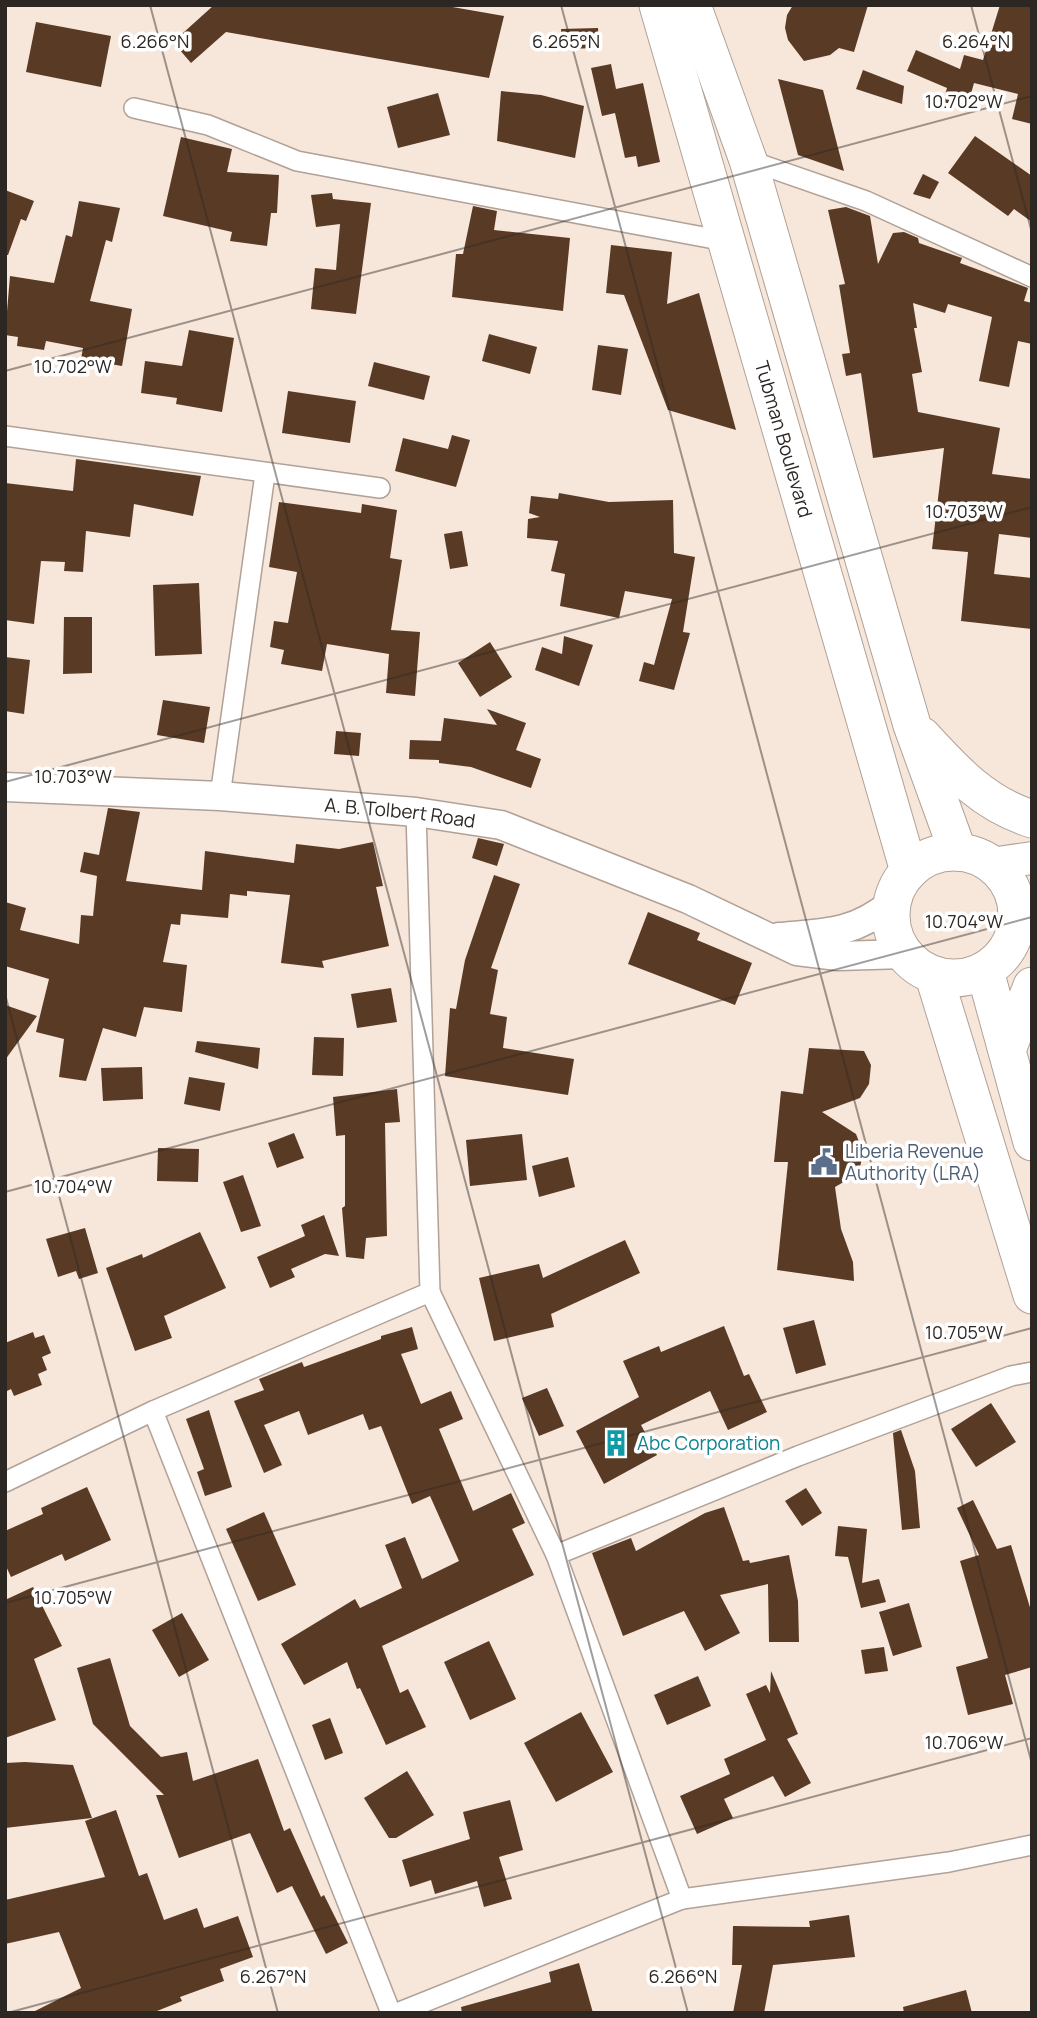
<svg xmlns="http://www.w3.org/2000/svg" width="1037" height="2018" font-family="Manrope,sans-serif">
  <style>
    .building { fill: #593b25 }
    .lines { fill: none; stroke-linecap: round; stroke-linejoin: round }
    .street-casing { stroke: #b1a196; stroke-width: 22 }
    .secondary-casing { stroke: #b1a196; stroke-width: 31 }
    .primary-casing { stroke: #b1a196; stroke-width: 34 }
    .highway-casing { stroke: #b1a196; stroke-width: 39 }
    .street { stroke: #fff; stroke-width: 19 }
    .secondary { stroke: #fff; stroke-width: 28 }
    .primary { stroke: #fff; stroke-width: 32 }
    .highway { stroke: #fff; stroke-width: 37 }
    .ticks { fill: none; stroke: #2d2723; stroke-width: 2; stroke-opacity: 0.45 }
    .labels { text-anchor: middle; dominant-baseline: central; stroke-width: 7; stroke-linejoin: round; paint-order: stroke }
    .street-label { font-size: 19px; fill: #2d2723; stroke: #fff }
    .service-label { font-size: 19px; fill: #4e5e75; stroke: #fff; text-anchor: start }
    .culture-label { font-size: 19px; fill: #0d838f; stroke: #fff; text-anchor: start }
    .ticks-label { font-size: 18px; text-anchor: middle; fill: #2d2723; stroke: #fff; stroke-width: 7; stroke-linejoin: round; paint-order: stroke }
  </style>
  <rect width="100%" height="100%" fill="#f7e6da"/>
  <g class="building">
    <polygon points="214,5 441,5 504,16 489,78 226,32 191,63 173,42"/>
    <polygon points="793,5 868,5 854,52 839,48 830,55 804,61 788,40 785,28 787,15"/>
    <polygon points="1000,5 1032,5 1032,124 1012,119 1018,94 974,83 967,108 943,102 947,88 907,71 916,50 960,69 964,55 983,60"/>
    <polygon points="36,22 111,36 101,87 26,72"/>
    <polygon points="598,28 599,48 562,49 561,29"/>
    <polygon points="611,64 616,89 643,83 660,162 638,167 636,156 625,158 615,113 602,116 591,68"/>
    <polygon points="863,70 904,86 902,104 856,89"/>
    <polygon points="778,79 823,90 844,171 798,155"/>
    <polygon points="501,91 541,95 584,106 575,158 497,141"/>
    <polygon points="438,93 450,135 398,148 387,107"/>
    <polygon points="975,136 1032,176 1032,222 1014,209 1008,216 948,173"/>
    <polygon points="181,137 232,149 227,172 279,175 277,213 271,213 267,246 230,241 232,232 163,216"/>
    <polygon points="923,174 939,182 930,199 913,194"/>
    <polygon points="5,190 34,201 26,221 21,219 8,255 5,255"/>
    <polygon points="332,193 333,199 371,203 356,314 311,309 315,268 336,270 340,224 316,227 311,195"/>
    <polygon points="79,201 120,208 112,242 106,240 90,301 132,309 122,366 81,359 83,348 46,341 44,350 17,346 18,337 5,335 10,276 54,283 66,235 72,237"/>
    <polygon points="473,206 497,211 494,230 570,238 563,311 452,297 456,254 463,254"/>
    <polygon points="846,207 870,216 878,264 893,233 904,232 918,238 919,243 962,258 960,263 1028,288 1024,301 1032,303 1032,344 1018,341 1009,387 979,381 992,317 948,304 945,313 913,303 917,328 914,328 922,372 912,374 918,412 1000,428 992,474 1032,479 1032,538 999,534 994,574 1032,578 1032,629 961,621 968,552 932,549 944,448 873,458 861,373 846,376 842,354 850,353 839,285 845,284 828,210"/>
    <polygon points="611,245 672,252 667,304 699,293 736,430 668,410 624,295 606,293"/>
    <polygon points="189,330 234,338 222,412 176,404 177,398 141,393 145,361 182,366"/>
    <polygon points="489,334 537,347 530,374 482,361"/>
    <polygon points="598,345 628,349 621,395 592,390"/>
    <polygon points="374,362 430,376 424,400 368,386"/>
    <polygon points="288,391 356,401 350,443 282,433"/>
    <polygon points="452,435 470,440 456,487 395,471 403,438 448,449"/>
    <polygon points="76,459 201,476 193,516 134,504 130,537 86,531 83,572 64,571 65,562 41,561 34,624 5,620 5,483 73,491"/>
    <polygon points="559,493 609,502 673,500 674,553 695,557 683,632 690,633 674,690 639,681 644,662 654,665 672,599 625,591 619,618 560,606 565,574 551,571 558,541 527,538 528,519 540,517 529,513 531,496 558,499"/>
    <polygon points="279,502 361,513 362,504 397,510 390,558 402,560 391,630 420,632 415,696 386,693 389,654 327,644 322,671 281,664 284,650 270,647 274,621 288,623 297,572 269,567"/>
    <polygon points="462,531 468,566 450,569 444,534"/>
    <polygon points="199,583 202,654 155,656 153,585"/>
    <polygon points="64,617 92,617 92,673 63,674"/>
    <polygon points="564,636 593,645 579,686 535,670 542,647 562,654"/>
    <polygon points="490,642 512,677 480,697 458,663"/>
    <polygon points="5,657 30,660 24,714 5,711"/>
    <polygon points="163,700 210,707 204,743 157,735"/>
    <polygon points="487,709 526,723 516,750 541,759 531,788 471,767 439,763 439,760 409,759 410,740 441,741 444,718 497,725"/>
    <polygon points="336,731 361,733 359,756 334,754"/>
    <polygon points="108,808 140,812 126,881 202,890 205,851 294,863 296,844 339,849 373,842 383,886 376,887 389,946 322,961 324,968 281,963 290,895 247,891 247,896 230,894 228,918 181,914 180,925 171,924 163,962 187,965 182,1012 144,1007 136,1037 103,1028 86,1081 59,1077 64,1039 36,1032 49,979 5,966 5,902 26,908 20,930 79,944 81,915 93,916 97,876 80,872 84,852 99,855"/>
    <polygon points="478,838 504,844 497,866 472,858"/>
    <polygon points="494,875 520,884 491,968 498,970 490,1014 507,1017 503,1048 574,1059 568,1095 445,1076 450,1008 456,1009 465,960"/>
    <polygon points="648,912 700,933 697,940 752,963 735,1005 628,964"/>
    <polygon points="391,988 397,1022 357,1028 351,994"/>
    <polygon points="5,1005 37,1016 5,1060"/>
    <polygon points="314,1037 344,1038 343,1076 312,1075"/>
    <polygon points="197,1041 260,1048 258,1069 195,1052"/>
    <polygon points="809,1048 864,1051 871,1065 869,1084 860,1098 822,1112 856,1134 863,1152 859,1173 835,1187 841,1229 853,1262 854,1281 777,1270 788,1162 774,1162 781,1091 803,1094"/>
    <polygon points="142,1067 143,1099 103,1101 101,1068"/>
    <polygon points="189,1077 225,1083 220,1111 184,1104"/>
    <polygon points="397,1089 400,1122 385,1123 387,1236 366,1238 364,1259 346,1257 342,1208 345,1206 345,1135 336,1136 333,1097"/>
    <polygon points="294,1133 304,1158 277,1168 268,1143"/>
    <polygon points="522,1134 527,1180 470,1186 466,1140"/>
    <polygon points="158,1148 199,1149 198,1182 157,1181"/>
    <polygon points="568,1157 575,1187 539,1197 532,1166"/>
    <polygon points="243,1175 261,1226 241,1232 223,1182"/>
    <polygon points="324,1215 339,1256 325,1254 291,1269 295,1277 270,1288 257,1257 305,1236 301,1225"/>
    <polygon points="85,1228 98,1273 79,1279 76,1271 58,1277 46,1239"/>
    <polygon points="200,1232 226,1288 164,1316 172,1338 135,1351 106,1268 142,1254 143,1258"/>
    <polygon points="625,1240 640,1273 551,1314 554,1327 494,1341 479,1278 539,1264 543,1278"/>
    <polygon points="814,1320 826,1365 796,1374 783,1328"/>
    <polygon points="724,1326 744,1376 749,1374 767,1412 728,1430 710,1391 641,1425 657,1455 604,1484 576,1431 639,1397 623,1361 659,1346 661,1352"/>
    <polygon points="412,1327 418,1349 401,1354 421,1404 451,1391 463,1419 439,1429 473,1511 511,1493 525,1523 512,1529 534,1575 382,1646 400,1693 408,1689 426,1727 386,1745 360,1688 357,1689 347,1662 304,1685 281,1644 355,1599 360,1608 402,1588 385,1545 405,1537 422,1579 459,1561 430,1496 412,1504 381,1426 369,1430 363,1414 308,1435 299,1411 264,1425 282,1465 264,1473 234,1401 264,1390 259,1379 302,1362 304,1367 381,1339 381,1336"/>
    <polygon points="33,1332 35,1338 44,1335 51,1353 42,1357 47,1370 38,1374 42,1385 14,1396 11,1389 5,1392 5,1343"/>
    <polygon points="547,1388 564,1426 539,1436 522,1398"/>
    <polygon points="991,1403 1016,1442 976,1467 951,1429"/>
    <polygon points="209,1410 232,1487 205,1496 197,1472 204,1469 186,1419"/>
    <polygon points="901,1430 915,1471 920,1528 902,1530 893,1433"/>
    <polygon points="87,1487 111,1540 65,1561 62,1554 11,1577 5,1564 5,1531 43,1514 41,1508"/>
    <polygon points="806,1488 822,1513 802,1526 785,1501"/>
    <polygon points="973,1500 997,1549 1011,1545 1032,1614 1032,1667 1005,1675 1013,1704 968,1715 956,1667 988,1658 960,1561 979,1555 957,1508"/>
    <polygon points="724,1507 743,1561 749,1560 750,1563 789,1555 798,1601 799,1642 769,1642 768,1584 720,1595 740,1633 705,1651 684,1611 623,1636 592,1553 631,1538 636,1551 705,1513"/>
    <polygon points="264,1512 296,1585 258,1601 226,1529"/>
    <polygon points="838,1526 867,1529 862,1583 879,1579 886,1602 861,1608 848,1557 835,1556"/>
    <polygon points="33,1587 62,1646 34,1659 56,1720 5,1738 5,1600"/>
    <polygon points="909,1603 922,1647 893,1656 879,1612"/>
    <polygon points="182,1613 209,1660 179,1677 152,1630"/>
    <polygon points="489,1641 516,1699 470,1720 444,1662"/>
    <polygon points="884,1647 888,1671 865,1674 861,1650"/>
    <polygon points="110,1658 130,1726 161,1757 187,1752 193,1781 258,1759 284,1831 290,1828 321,1897 324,1895 348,1943 326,1954 292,1886 277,1893 250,1833 179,1858 156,1795 164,1795 93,1724 77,1668"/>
    <polygon points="771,1671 798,1734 787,1739 811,1783 785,1797 773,1776 724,1799 733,1818 697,1834 680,1796 730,1774 724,1759 766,1740 746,1694 766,1685 770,1693"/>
    <polygon points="698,1676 711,1706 667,1725 654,1695"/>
    <polygon points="581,1712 613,1772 556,1802 524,1743"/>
    <polygon points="330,1718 343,1753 325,1760 312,1725"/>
    <polygon points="25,1762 73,1765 92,1818 5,1828 5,1763"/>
    <polygon points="407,1771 434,1815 396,1838 389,1838 364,1798"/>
    <polygon points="510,1800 523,1850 499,1857 512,1899 484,1907 477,1881 435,1894 431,1880 410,1887 402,1860 470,1839 463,1812"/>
    <polygon points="116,1810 139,1876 147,1873 164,1920 197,1908 204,1928 238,1916 253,1957 220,1969 224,1981 180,1997 182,2001 152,2013 31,2013 81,1988 59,1932 5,1944 5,1900 105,1877 85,1821"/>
    <polygon points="849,1915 855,1957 773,1965 764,2013 733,2013 742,1965 732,1965 733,1926 810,1927 809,1921"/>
    <polygon points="579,1963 593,2013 462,2013 461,2007 551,1982 549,1972"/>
    <polygon points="966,1990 972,2013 904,2013 903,2007"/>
  </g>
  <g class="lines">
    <defs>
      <g id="street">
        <polyline points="134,108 208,125 297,161 725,241"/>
        <polyline points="748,160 866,201 1032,277"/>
        <polyline points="5,436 380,488"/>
        <polyline points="220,796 265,474"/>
        <polyline points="430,1292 556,1555 682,1899"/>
        <polyline points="153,1411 391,2013"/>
        <polyline points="5,1482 153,1411 430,1292 416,812"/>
        <polyline points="556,1555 798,1456 1011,1376 1032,1372"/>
        <polyline points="397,2013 682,1899 949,1862 1032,1845"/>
      </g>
      <g id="secondary">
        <path id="s1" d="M5 787 220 796 416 812 501 825 688 899 797 951 838 956 904 954"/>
        <path d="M779 937C826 933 854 934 892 903"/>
      </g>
      <g id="primary">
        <polyline points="991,864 1032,858"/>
        <polyline points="1016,928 1032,922"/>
      </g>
      <g id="highway">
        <path id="s2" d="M658 5 909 871"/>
        <polyline points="692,5 748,160 912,725 958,852"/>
        <path d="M922 736C955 772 984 804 1032 819"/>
        <circle cx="954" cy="915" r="63"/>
        <polyline points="985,971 1032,1142"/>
        <polyline points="934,976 1032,1295"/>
        <polyline points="1007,1050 1032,986"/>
      </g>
    </defs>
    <use href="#street" class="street-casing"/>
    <use href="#secondary" class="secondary-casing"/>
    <use href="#primary" class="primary-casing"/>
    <use href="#highway" class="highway-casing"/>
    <use href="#street" class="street"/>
    <use href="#secondary" class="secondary"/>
    <use href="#primary" class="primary"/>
    <use href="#highway" class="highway"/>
  </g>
  <path class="ticks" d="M150 5 688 2013M561 5 1032 1764M971 5 1032 233M5 371 1032 96M5 782 1032 507M5 994 278 2013M5 1192 1032 917M5 1603 1032 1328M7 2013 1032 1738"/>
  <defs>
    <symbol id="civic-bare" viewBox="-9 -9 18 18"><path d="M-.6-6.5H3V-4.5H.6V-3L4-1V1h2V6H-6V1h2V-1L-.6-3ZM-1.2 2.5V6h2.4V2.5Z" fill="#5c6f8a" stroke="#fff" stroke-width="2.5" paint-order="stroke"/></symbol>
    <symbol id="building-bare" viewBox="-9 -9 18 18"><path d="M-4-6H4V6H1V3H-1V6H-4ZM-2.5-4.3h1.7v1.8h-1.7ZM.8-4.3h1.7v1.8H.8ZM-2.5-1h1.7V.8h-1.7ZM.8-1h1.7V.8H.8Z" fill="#0f9aa8" stroke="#fff" stroke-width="2.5" paint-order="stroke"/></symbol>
  </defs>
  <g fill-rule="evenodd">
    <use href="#civic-bare" x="805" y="1143" width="38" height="38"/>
    <use href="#building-bare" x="597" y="1424" width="38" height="38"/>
  </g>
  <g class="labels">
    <g class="street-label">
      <text stroke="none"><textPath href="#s2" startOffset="452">Tubman Boulevard</textPath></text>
      <text stroke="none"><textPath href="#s1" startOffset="396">A. B. Tolbert Road</textPath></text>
    </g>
    <g class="service-label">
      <text x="845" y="1151">Liberia Revenue<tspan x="845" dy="22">Authority (LRA)</tspan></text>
    </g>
    <g class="culture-label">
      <text x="637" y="1443">Abc Corporation</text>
    </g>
  </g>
  <g class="ticks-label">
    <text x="155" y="48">6.266°N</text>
    <text x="976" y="48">6.264°N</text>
    <text x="566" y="48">6.265°N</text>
    <text x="964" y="108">10.702°W</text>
    <text x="73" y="373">10.702°W</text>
    <text x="964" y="518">10.703°W</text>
    <text x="73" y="783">10.703°W</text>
    <text x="964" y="928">10.704°W</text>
    <text x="73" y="1193">10.704°W</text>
    <text x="964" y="1339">10.705°W</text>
    <text x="73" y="1604">10.705°W</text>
    <text x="964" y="1749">10.706°W</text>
    <text x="273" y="1983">6.267°N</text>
    <text x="683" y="1983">6.266°N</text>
  </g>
  <rect width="1037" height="2018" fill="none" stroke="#2d2723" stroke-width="14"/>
</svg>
